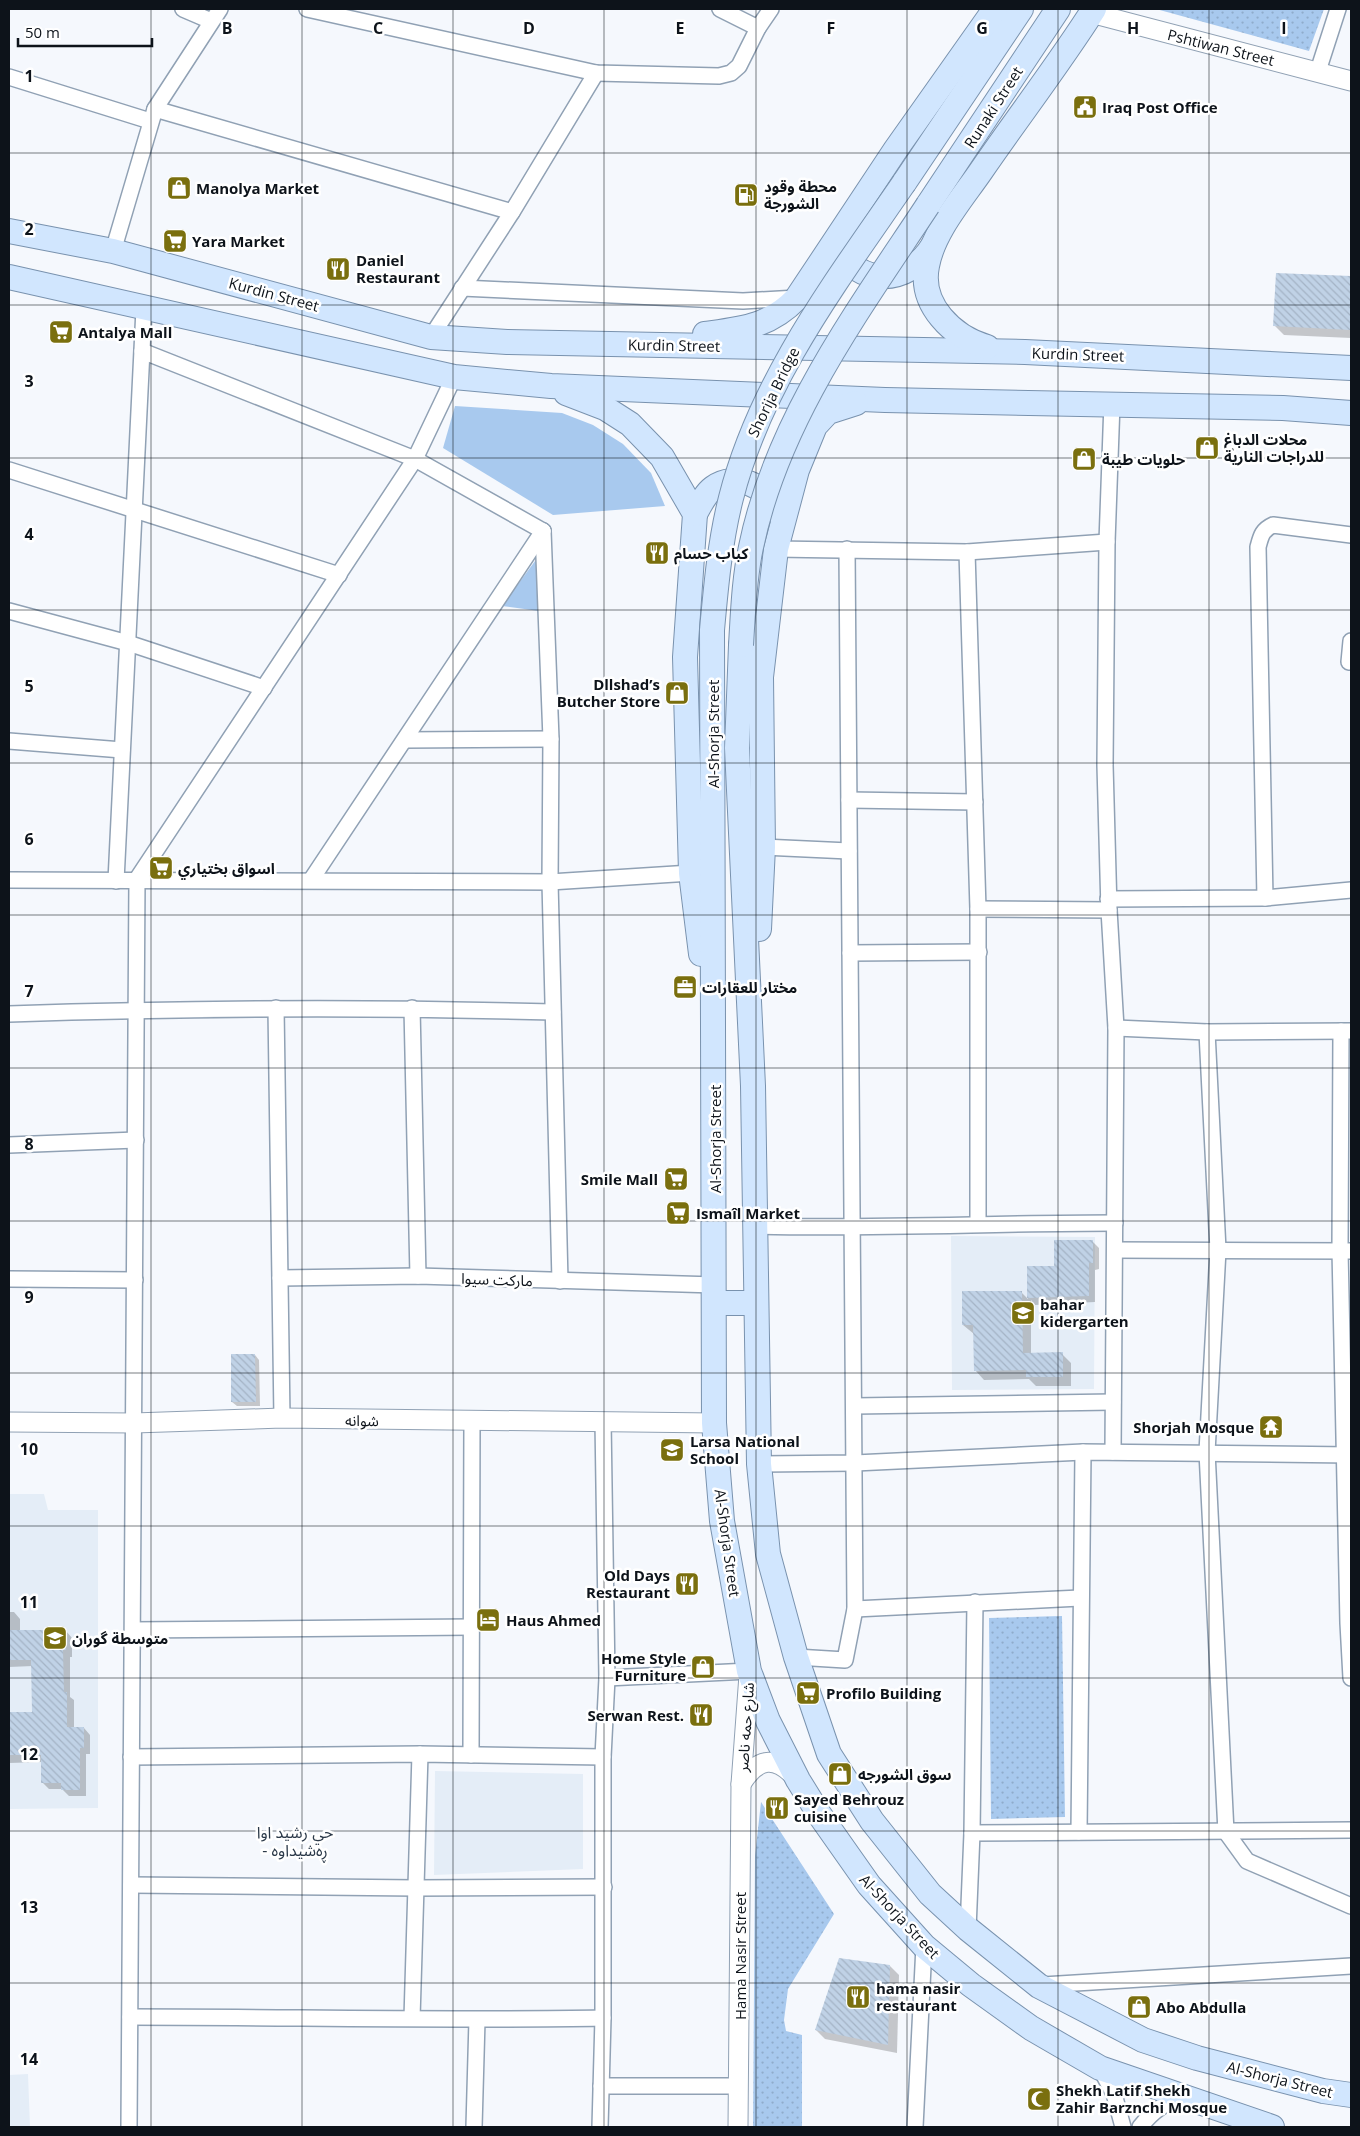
<svg xmlns="http://www.w3.org/2000/svg" width="1360" height="2136" font-family="'Open Sans','Noto Sans Arabic',sans-serif">
  <style>
    .built { fill: #e4edf7 }
    .park { fill: url(#park-dots) }
    .garden { fill: #a8c9ee }
    .shadow { fill: #0003; fill-rule: evenodd }
    .building { fill: url(#building-back-hatch) }
    .lines { fill: none; stroke-linecap: round; stroke-linejoin: round }
    .minor-casing { stroke: #90a1b4; stroke-width: 18 }
    .tertiary-casing { stroke: #90a1b4; stroke-width: 21 }
    .primary-casing { stroke: #7992ae; stroke-width: 26 }
    .minor { stroke: #fff; stroke-width: 15 }
    .tertiary { stroke: #fff; stroke-width: 19 }
    .primary { stroke: #d1e6fe; stroke-width: 24 }
    .primary-bridge-casing { stroke: #7992ae; stroke-width: 26; stroke-linecap: butt }
    .primary-bridge { stroke: #d1e6fe; stroke-width: 24 }
    .grid { fill: none; stroke: #0d131a; stroke-width: 1; stroke-opacity: 0.55 }
    .labels { text-anchor: middle; dominant-baseline: central; stroke-width: 5; stroke-linejoin: round; paint-order: stroke }
    .street-label { font-size: 15px; fill: #0d131a; stroke: #fff }
    .poi-label { font-size: 15px; font-weight: bold; fill: #0d131a; stroke: #fff; text-anchor: start }
    .neighbourhood-label { font-size: 16px; fill: #2b3949; stroke: #fff }
    .grid-label { font-size: 16px; text-anchor: middle; font-weight: bold; fill: #0d131a; stroke: #fff; stroke-width: 5; stroke-linejoin: round; paint-order: stroke }
  </style>
  <defs>
    <pattern id="park-dots" width="8" height="8" patternUnits="userSpaceOnUse" patternTransform="scale(1.25)"><rect width="8" height="8" fill="#a8c9ee"/><path d="M2 2h.1M6 6h.1" fill="none" stroke="#8faccc" stroke-width="1.8" stroke-linecap="round"/></pattern>
    <pattern id="building-back-hatch" width="6" height="6" patternUnits="userSpaceOnUse" patternTransform="scale(1.25)"><rect width="6" height="6" fill="#c0d2e6"/><path d="M-1 5l2 2M0 0l6 6M5-1l2 2" fill="none" stroke="#a4b3c5"/></pattern>
  </defs>
  <rect width="100%" height="100%" fill="#f5f8fd"/>
  <g class="built">
    <polygon points="951,1236 1095,1237 1094,1389 952,1390"/>
    <polygon points="9,1494 44,1494 48,1510 98,1510 98,1808 9,1809"/>
    <polygon points="435,1771 583,1774 583,1869 434,1875"/>
    <polygon points="28,2074 30,2127 9,2127 9,2075"/>
  </g>
  <g class="park">
    <polygon points="1156,9 1324,9 1309,51"/>
    <polygon points="1062,1616 1065,1817 991,1819 989,1618"/>
    <polygon points="761,1802 834,1914 788,1989 784,2020 786,2031 802,2035 802,2127 753,2127 755,1856"/>
  </g>
  <g class="garden">
    <polygon points="455,406 562,413 593,425 623,444 651,473 665,506 553,515 443,448"/>
    <polygon points="538,557 539,611 502,606"/>
  </g>
  <g class="shadow">
    <polygon points="1277,274 1351,277 1351,338 1284,335 1275,326"/>
    <polygon points="1092,1241 1099,1248 1099,1269 1095,1270 1095,1302 1035,1305 1031,1300 1031,1354 1062,1354 1071,1363 1071,1386 1036,1386 1029,1379 984,1380 975,1370 974,1334 963,1325 1021,1292 1028,1299 1029,1267 1055,1267"/>
    <polygon points="255,1355 259,1360 260,1406 237,1406 232,1402"/>
    <path d="M9 1612H14L20 1619V1631H66L72 1638V1657H70V1697L74 1700V1728H84L90 1735V1754H86V1796H69L62 1789H49L42 1782V1762L9 1763ZM33 1666V1713L10 1714 9 1667Z"/>
    <polygon points="890,1966 899,1975 897,2053 825,2039 816,2030"/>
  </g>
  <g class="building">
    <polygon points="1276,273 1351,276 1351,330 1273,326"/>
    <polygon points="1054,1240 1093,1240 1093,1263 1089,1263 1089,1296 1027,1298 1027,1266 1054,1266"/>
    <polygon points="962,1291 1022,1291 1023,1353 1063,1352 1063,1377 1026,1377 1026,1370 974,1371 973,1325 962,1325"/>
    <polygon points="231,1354 255,1354 256,1402 231,1402"/>
    <polygon points="9,1630 66,1630 66,1650 63,1650 64,1692 67,1692 67,1727 84,1727 84,1748 80,1748 80,1790 61,1790 61,1783 41,1783 41,1755 9,1755 9,1712 32,1712 31,1660 9,1660"/>
    <polygon points="839,1958 890,1965 888,2045 815,2030"/>
  </g>
  <g class="lines">
    <defs>
      <g id="minor">
        <polyline points="183,9 211,21"/>
        <polyline points="307,9 596,73 719,76 731,73 739,66 758,28 771,9"/>
        <polyline points="720,9 758,28"/>
        <polyline points="1318,71 1338,9"/>
        <polyline points="9,77 150,121"/>
        <polyline points="155,109 512,212"/>
        <polyline points="113,251 155,109 220,9"/>
        <polyline points="462,288 743,301 797,298"/>
        <polyline points="431,337 512,212 596,73"/>
        <polyline points="142,351 415,459 543,531"/>
        <polyline points="1112,403 1107,542 1105,765 1109,910 1116,1028 1113,1452"/>
        <polyline points="9,470 339,575"/>
        <polyline points="543,531 551,739 550,882 560,1281"/>
        <polyline points="776,549 967,552 1107,542"/>
        <polyline points="967,552 978,909 978,1223"/>
        <polyline points="9,611 128,643 264,688"/>
        <polyline points="1351,641 1349,662 1351,662"/>
        <polyline points="405,740 551,739"/>
        <polyline points="9,741 122,750"/>
        <polyline points="849,800 975,802"/>
        <polyline points="763,847 849,851"/>
        <polyline points="9,880 550,882 691,873"/>
        <polyline points="311,880 543,531"/>
        <polyline points="116,881 144,309"/>
        <path d="M1265 898 1258 547C1261 536 1262 530 1273 525L1351 535"/>
        <polyline points="1108,899 1265,898 1351,890"/>
        <polyline points="978,909 1109,910"/>
        <polyline points="850,953 979,952"/>
        <polyline points="276,1008 282,1418"/>
        <polyline points="412,1008 418,1276"/>
        <path d="M9 1014C190 1008 371 1007 553 1012"/>
        <polyline points="1116,1028 1207,1032 1350,1031"/>
        <polyline points="1341,1031 1340,1250 1348,1623 1351,1678"/>
        <polyline points="1207,1032 1218,1250 1207,1452 1226,1832 1247,1861 1351,1906"/>
        <polyline points="9,1145 136,1140"/>
        <path d="M755 1226C875 1229 995 1223 1115 1223"/>
        <polyline points="1115,1250 1351,1251"/>
        <polyline points="280,1278 418,1276 715,1285"/>
        <polyline points="9,1279 135,1280"/>
        <polyline points="855,1406 1113,1402"/>
        <polyline points="759,1464 855,1463 1083,1452 1351,1455"/>
        <polyline points="855,1609 1080,1598"/>
        <polyline points="133,1630 472,1627"/>
        <polyline points="796,1657 845,1660 855,1609 847,549"/>
        <polyline points="607,1678 749,1671"/>
        <polyline points="471,1755 472,1421"/>
        <polyline points="131,1757 420,1754 603,1757"/>
        <polyline points="1079,1832 1083,1452"/>
        <polyline points="972,1833 1351,1830"/>
        <polyline points="131,1885 416,1888 604,1887"/>
        <polyline points="968,1929 972,1833 975,1602"/>
        <polyline points="1043,1985 1351,1966"/>
        <path d="M130 2017C288 2017 445 2021 603 2018"/>
        <polyline points="412,2018 420,1754"/>
        <polyline points="1100,2068 1114,2094 1123,2127"/>
        <polyline points="601,2086 739,2086"/>
        <polyline points="129,2127 137,879 415,459 454,377"/>
        <polyline points="474,2127 477,2020"/>
        <polyline points="600,2127 603,2018 603,1757 607,1678 603,1421"/>
        <polyline points="915,2127 924,1946"/>
        <path d="M1140 2127C1153 2111 1164 2102 1185 2098"/>
      </g>
      <g id="tertiary">
        <polyline points="1091,13 1351,81"/>
        <polyline points="9,1422 134,1423 282,1418 714,1423"/>
        <path d="M741 1784C758 1757 775 1755 797 1779"/>
        <polyline points="738,2127 741,1784 749,1675"/>
      </g>
      <g id="primary">
        <polyline points="904,183 1021,9"/>
        <polyline points="928,205 1058,9"/>
        <polyline points="9,231 113,251 431,337 507,342 1025,352 1351,368"/>
        <path d="M838 245C857 289 909 284 932 247"/>
        <polyline points="9,277 454,377 551,386 885,400 1283,408 1351,413"/>
        <path d="M705 334C742 329 769 327 797 298L896 149 995 9"/>
        <path d="M987 347C953 337 919 305 927 266 933 232 961 200 981 171 1018 117 1059 64 1094 9"/>
        <polyline points="566,393 605,408 630,424 662,457 695,514 685,657 691,873 701,954"/>
        <path d="M695 514C700 505 705 494 713 488 736 472 766 484 774 510"/>
        <polyline points="712,630 714,1423 722,1521 749,1671 768,1721 798,1780 819,1814 869,1885 924,1946 971,1985 1031,2028 1100,2068 1272,2127"/>
        <polyline points="741,645 737,748 753,1086 759,1464 768,1554 796,1657 829,1754 872,1821 930,1894 968,1929 1039,1986 1143,2040 1197,2058 1323,2091 1351,2095"/>
        <polyline points="759,929 763,847 761,677 776,549 797,470 815,426 828,412 856,403"/>
        <polyline points="716,1303 756,1303"/>
      </g>
    </defs>
    <use href="#minor" class="minor-casing"/>
    <use href="#tertiary" class="tertiary-casing"/>
    <use href="#primary" class="primary-casing"/>
    <use href="#minor" class="minor"/>
    <use href="#tertiary" class="tertiary"/>
    <use href="#primary" class="primary"/>
    <defs>
      <g id="primary-bridge">
        <path d="M712 630C716 586 720 541 731 498 761 380 836 282 904 183"/>
        <path d="M741 645C743 613 744 579 751 547 777 420 858 311 928 205"/>
      </g>
    </defs>
    <use href="#primary-bridge" class="primary-bridge-casing"/>
    <use href="#primary-bridge" class="primary-bridge"/>
  </g>
  <path class="grid" d="M151 9V2127M302 9V2127M453 9V2127M604 9V2127M756 9V2127M907 9V2127M1058 9V2127M1209 9V2127M9 153H1351M9 305H1351M9 458H1351M9 610H1351M9 763H1351M9 915H1351M9 1068H1351M9 1221H1351M9 1373H1351M9 1526H1351M9 1678H1351M9 1831H1351M9 1983H1351"/>
  <defs>
    <symbol id="civic-square" viewBox="-11 -11 22 22"><rect x="-9" y="-9" width="18" height="18" rx="4" fill="#7a6f0e" stroke="#fff"/><path d="M-.6-6.5H3V-4.5H.6V-3L4-1V1h2V6H-6V1h2V-1L-.6-3ZM-1.2 2.5V6h2.4V2.5Z" fill="#fff"/></symbol>
    <symbol id="shop-square" viewBox="-11 -11 22 22"><rect x="-9" y="-9" width="18" height="18" rx="4" fill="#7a6f0e" stroke="#fff"/><path d="M-5-2.5h2.3a2.7 3.5 0 0 1 5.4 0H5L5.5 6h-11ZM-1.5-2.5h3a1.5 2.3 0 0 0-3 0Z" fill="#fff"/></symbol>
    <symbol id="fuel-square" viewBox="-11 -11 22 22"><rect x="-9" y="-9" width="18" height="18" rx="4" fill="#7a6f0e" stroke="#fff"/><path d="M-5.5-6h7V0h2V4h1.3V-2.5L3-4.5l.8-.8L6-3V5H2.5V1h-1V6h-7ZM-4.2-4.7v3.2H.2V-4.7Z" fill="#fff"/></symbol>
    <symbol id="supermarket-square" viewBox="-11 -11 22 22"><rect x="-9" y="-9" width="18" height="18" rx="4" fill="#7a6f0e" stroke="#fff"/><path d="M-6-5.5h2.5l.6 2H6L4.5 2H-2.5L-4.4-4H-6ZM-1.5 3.2a1.3 1.3 0 1 0 .1 0ZM3 3.2a1.3 1.3 0 1 0 .1 0Z" fill="#fff"/></symbol>
    <symbol id="restaurant-square" viewBox="-11 -11 22 22"><rect x="-9" y="-9" width="18" height="18" rx="4" fill="#7a6f0e" stroke="#fff"/><path d="M-5-6h1v4h1v-4h1v4h1v-4h1v5L-1.5 .5V6h-2V.5L-5-1ZM5-6V6H3V1.5H1.5Q1.5-4 5-6Z" fill="#fff"/></symbol>
    <symbol id="office-square" viewBox="-11 -11 22 22"><rect x="-9" y="-9" width="18" height="18" rx="4" fill="#7a6f0e" stroke="#fff"/><path d="M-6-3h4V-5.5h4V-3h4V5H-6ZM-1-4.5V-3h2v-1.5ZM-6 0V1H6V0Z" fill="#fff"/></symbol>
    <symbol id="school-square" viewBox="-11 -11 22 22"><rect x="-9" y="-9" width="18" height="18" rx="4" fill="#7a6f0e" stroke="#fff"/><path d="M0-5L7-2L0 1L-7-2ZM-4 1L0 2.5L4 1V4Q0 6-4 4Z" fill="#fff"/></symbol>
    <symbol id="temple-square" viewBox="-11 -11 22 22"><rect x="-9" y="-9" width="18" height="18" rx="4" fill="#7a6f0e" stroke="#fff"/><path d="M0-6L5-2H3V0L6.5 2.5H4V6H1.5V3h-3V6H-4V2.5H-6.5L-3 0V-2H-5Z" fill="#fff"/></symbol>
    <symbol id="hotel-square" viewBox="-11 -11 22 22"><rect x="-9" y="-9" width="18" height="18" rx="4" fill="#7a6f0e" stroke="#fff"/><path d="M-6-4.5h1.5V1H6V5H4.5V3h-9V5H-6ZM-4 0a1.8 1.8 0 1 1 3.6 0ZM.5 0V-2.5h3Q6-2.5 6 0Z" fill="#fff"/></symbol>
    <symbol id="mosque-square" viewBox="-11 -11 22 22"><rect x="-9" y="-9" width="18" height="18" rx="4" fill="#7a6f0e" stroke="#fff"/><path d="M3.5-4.9A6 6 0 1 0 3.5 4.9A5 5 0 1 1 3.5-4.9Z" fill="#fff"/></symbol>
  </defs>
  <g fill-rule="evenodd">
    <use href="#civic-square" x="1071" y="93" width="28" height="28"/>
    <use href="#shop-square" x="165" y="174" width="28" height="28"/>
    <use href="#fuel-square" x="732" y="181" width="28" height="28"/>
    <use href="#supermarket-square" x="161" y="227" width="28" height="28"/>
    <use href="#restaurant-square" x="324" y="255" width="28" height="28"/>
    <use href="#supermarket-square" x="47" y="318" width="28" height="28"/>
    <use href="#shop-square" x="1193" y="434" width="28" height="28"/>
    <use href="#shop-square" x="1070" y="445" width="28" height="28"/>
    <use href="#restaurant-square" x="643" y="539" width="28" height="28"/>
    <use href="#shop-square" x="663" y="679" width="28" height="28"/>
    <use href="#supermarket-square" x="147" y="854" width="28" height="28"/>
    <use href="#office-square" x="671" y="973" width="28" height="28"/>
    <use href="#supermarket-square" x="662" y="1165" width="28" height="28"/>
    <use href="#supermarket-square" x="664" y="1199" width="28" height="28"/>
    <use href="#school-square" x="1009" y="1299" width="28" height="28"/>
    <use href="#temple-square" x="1257" y="1413" width="28" height="28"/>
    <use href="#school-square" x="658" y="1436" width="28" height="28"/>
    <use href="#restaurant-square" x="673" y="1570" width="28" height="28"/>
    <use href="#hotel-square" x="474" y="1606" width="28" height="28"/>
    <use href="#school-square" x="41" y="1624" width="28" height="28"/>
    <use href="#shop-square" x="689" y="1653" width="28" height="28"/>
    <use href="#supermarket-square" x="794" y="1679" width="28" height="28"/>
    <use href="#restaurant-square" x="687" y="1701" width="28" height="28"/>
    <use href="#shop-square" x="826" y="1760" width="28" height="28"/>
    <use href="#restaurant-square" x="763" y="1794" width="28" height="28"/>
    <use href="#restaurant-square" x="844" y="1983" width="28" height="28"/>
    <use href="#shop-square" x="1125" y="1993" width="28" height="28"/>
    <use href="#mosque-square" x="1025" y="2085" width="28" height="28"/>
  </g>
  <g class="labels">
    <g class="street-label">
      <text transform="translate(1221 47) rotate(14)">Pshtiwan Street</text>
      <text transform="translate(993 107) rotate(-57)">Runaki Street</text>
      <text transform="translate(274 294) rotate(15)">Kurdin Street</text>
      <text transform="translate(674 345) rotate(1)">Kurdin Street</text>
      <text transform="translate(1078 354) rotate(2)">Kurdin Street</text>
      <text transform="translate(773 392) rotate(-64)">Shorija Bridge</text>
      <text transform="translate(713 734) rotate(-90)">Al-Shorja Street</text>
      <text transform="translate(715 1139) rotate(-90)">Al-Shorja Street</text>
      <text transform="translate(497 1279) rotate(2)">مارکت سیوا</text>
      <text transform="translate(362 1420) rotate(1)">شوانە</text>
      <text transform="translate(728 1543) rotate(82)">Al-Shorja Street</text>
      <text transform="translate(745 1727) rotate(-86)">شارع حمه ناصر</text>
      <text transform="translate(900 1916) rotate(47)">Al-Shorja Street</text>
      <text transform="translate(740 1956) rotate(-90)">Hama Nasir Street</text>
      <text transform="translate(1280 2079) rotate(14)">Al-Shorja Street</text>
    </g>
    <g class="poi-label">
      <text x="1102" y="107">Iraq Post Office</text>
      <text x="764" y="186">محطة وقود<tspan x="764" dy="17">الشورجة</tspan></text>
      <text x="196" y="188">Manolya Market</text>
      <text x="192" y="241">Yara Market</text>
      <text x="356" y="260">Daniel<tspan x="356" dy="17">Restaurant</tspan></text>
      <text x="78" y="332">Antalya Mall</text>
      <text x="1224" y="439">محلات الدباغ<tspan x="1224" dy="17">للدراجات النارية</tspan></text>
      <text x="1102" y="459">حلويات طيبة</text>
      <text x="674" y="553">كباب حسام</text>
      <text x="660" y="684" text-anchor="end">Dllshad’s<tspan x="660" dy="17">Butcher Store</tspan></text>
      <text x="178" y="868">اسواق بختياري</text>
      <text x="702" y="987">مختار للعقارات</text>
      <text x="658" y="1179" text-anchor="end">Smile Mall</text>
      <text x="696" y="1213">Ismaîl Market</text>
      <text x="1040" y="1304">bahar<tspan x="1040" dy="17">kidergarten</tspan></text>
      <text x="1254" y="1427" text-anchor="end">Shorjah Mosque</text>
      <text x="690" y="1441">Larsa National<tspan x="690" dy="17">School</tspan></text>
      <text x="670" y="1575" text-anchor="end">Old Days<tspan x="670" dy="17">Restaurant</tspan></text>
      <text x="506" y="1620">Haus Ahmed</text>
      <text x="72" y="1638">متوسطة گوران</text>
      <text x="686" y="1658" text-anchor="end">Home Style<tspan x="686" dy="17">Furniture</tspan></text>
      <text x="826" y="1693">Profilo Building</text>
      <text x="684" y="1715" text-anchor="end">Serwan Rest.</text>
      <text x="858" y="1774">سوق الشورجه</text>
      <text x="794" y="1799">Sayed Behrouz<tspan x="794" dy="17">cuisine</tspan></text>
      <text x="876" y="1988">hama nasir<tspan x="876" dy="17">restaurant</tspan></text>
      <text x="1156" y="2007">Abo Abdulla</text>
      <text x="1056" y="2090">Shekh Latif Shekh<tspan x="1056" dy="17">Zahir Barznchi Mosque</tspan></text>
    </g>
    <g class="neighbourhood-label">
      <text x="295" y="1832">حي رشيد اوا<tspan x="295" dy="18">- ڕەشیداوە</tspan></text>
    </g>
  </g>
  <g class="grid-label">
    <text x="227" y="34">B</text>
    <text x="378" y="34">C</text>
    <text x="529" y="34">D</text>
    <text x="680" y="34">E</text>
    <text x="831" y="34">F</text>
    <text x="982" y="34">G</text>
    <text x="1133" y="34">H</text>
    <text x="1284" y="34">I</text>
    <text x="29" y="82">1</text>
    <text x="29" y="235">2</text>
    <text x="29" y="387">3</text>
    <text x="29" y="540">4</text>
    <text x="29" y="692">5</text>
    <text x="29" y="845">6</text>
    <text x="29" y="997">7</text>
    <text x="29" y="1150">8</text>
    <text x="29" y="1303">9</text>
    <text x="29" y="1455">10</text>
    <text x="29" y="1608">11</text>
    <text x="29" y="1760">12</text>
    <text x="29" y="1913">13</text>
    <text x="29" y="2065">14</text>
  </g>
  <rect width="1360" height="2136" fill="none" stroke="#0d131a" stroke-width="20"/>
  <path d="M18 38v8h134v-8" fill="none" stroke="#0d131a" stroke-width="2.5"/>
  <text x="25" y="38" font-size="15" fill="#0d131a" stroke="#ffffff" stroke-width="4" paint-order="stroke">50 m</text>
</svg>
